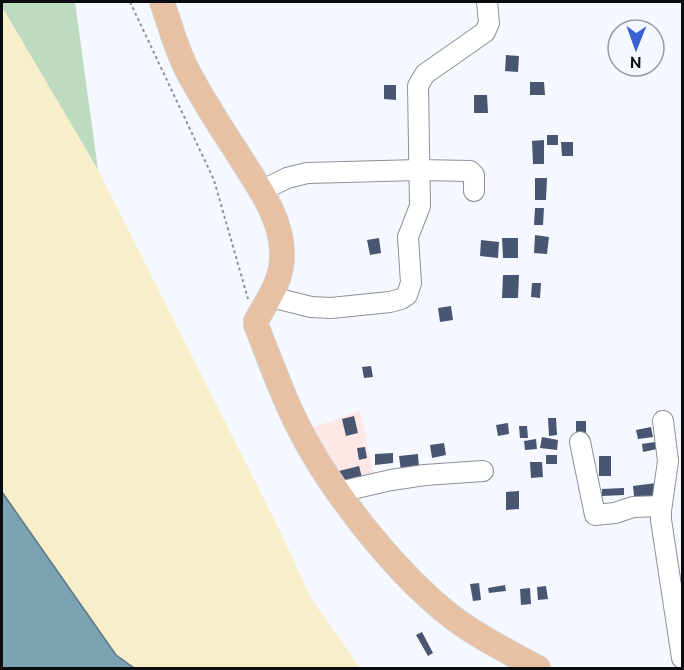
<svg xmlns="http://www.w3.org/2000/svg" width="684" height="670" font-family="Ubuntu,sans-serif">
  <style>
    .education { fill: #fee8e7 }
    .green { fill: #bddbbe }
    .sand { fill: #f8eec9 }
    .water { fill: #7ca3b4; stroke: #5a7682; stroke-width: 1.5 }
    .building { fill: #485672 }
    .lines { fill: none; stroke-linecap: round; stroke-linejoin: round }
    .minor-casing { stroke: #8d9198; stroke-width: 22 }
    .major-casing { stroke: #d3d3d4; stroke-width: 26 }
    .path { stroke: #909297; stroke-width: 2; stroke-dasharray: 3 3; stroke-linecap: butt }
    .minor { stroke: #fff; stroke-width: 20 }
    .major { stroke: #e8c1a2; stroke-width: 24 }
  </style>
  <rect width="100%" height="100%" fill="#f5f8fe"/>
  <polygon class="education" points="360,411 375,480 339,488 309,429"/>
  <polygon class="green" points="2,2 75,2 98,170 2,7"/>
  <polygon class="sand" points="2,7 98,170 278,527 311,598 360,668 134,668 116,655 2,492"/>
  <polygon class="water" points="2,492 116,655 134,668 2,668"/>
  <g class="building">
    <polygon points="506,55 519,56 518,72 505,71"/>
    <polygon points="530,82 544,82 545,95 530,95"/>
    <polygon points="384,85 396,85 396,100 384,99"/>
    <polygon points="474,95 487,95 488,113 474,113"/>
    <rect x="547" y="135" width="11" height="10"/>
    <polygon points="544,140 544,164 533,164 532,141"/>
    <polygon points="561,142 573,142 573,156 562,156"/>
    <polygon points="535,178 547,178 546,200 535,200"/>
    <polygon points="535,208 544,208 543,225 534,225"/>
    <polygon points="535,235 549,237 547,254 534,253"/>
    <polygon points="379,238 381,253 370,255 367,240"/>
    <polygon points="502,238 518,238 518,258 503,258"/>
    <polygon points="481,240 499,242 498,258 480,256"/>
    <polygon points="503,275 519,275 518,298 502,298"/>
    <polygon points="532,283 541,283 540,298 531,297"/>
    <polygon points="451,306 453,320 440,322 438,308"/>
    <polygon points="371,366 373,377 364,378 362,367"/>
    <polygon points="354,416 358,433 346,436 342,419"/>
    <polygon points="548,418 556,418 557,435 549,436"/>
    <rect x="576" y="421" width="10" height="14"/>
    <polygon points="508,423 509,434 498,436 496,425"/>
    <polygon points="519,426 527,426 528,438 520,438"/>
    <polygon points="651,427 653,437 638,439 636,430"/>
    <polygon points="542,437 558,440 557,450 540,448"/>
    <polygon points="536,439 537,449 525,450 524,441"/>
    <polygon points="661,441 662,448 643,452 642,444"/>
    <polygon points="444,443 446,455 432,458 430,445"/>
    <polygon points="365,447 367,458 359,460 357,448"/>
    <polygon points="393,453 393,463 375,465 375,454"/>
    <polygon points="418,454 419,469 401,471 399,456"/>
    <rect x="546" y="455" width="11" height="9"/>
    <rect x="599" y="456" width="12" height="20"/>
    <polygon points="530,462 542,462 543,477 531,478"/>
    <polygon points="359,466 363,481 342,486 339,471"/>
    <polygon points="656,483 658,503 635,506 633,486"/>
    <polygon points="624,488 624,495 602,496 602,489"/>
    <polygon points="519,491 519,509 506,510 506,492"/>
    <polygon points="479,583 481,600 473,601 470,584"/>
    <polygon points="505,585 506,591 489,593 488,588"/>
    <polygon points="546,586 548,599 538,600 537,587"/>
    <polygon points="530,588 531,604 521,605 520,589"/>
    <polygon points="422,632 433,653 428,656 416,635"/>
  </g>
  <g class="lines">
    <defs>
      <g id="minor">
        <polyline points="261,191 287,178 307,173 419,170 470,171 474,175 474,191"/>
        <polyline points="271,297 311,307 331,308 390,302 401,299 407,295 411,283 408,237 420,206 418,86 425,74 485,32 489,23 487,2"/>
        <polyline points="663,421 668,461 661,511 661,520 682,658"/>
        <polyline points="580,442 595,515 615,513 633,507 661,506"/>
        <polyline points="339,492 391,480 425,475 483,471"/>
      </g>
      <path id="major" d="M162 2C171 28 178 55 192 79 206 105 222 129 238 154 256 183 282 217 282 253 283 280 268 299 256 321V325C272 365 286 406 307 443 340 502 398 575 452 617 478 637 509 652 538 668"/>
    </defs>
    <use href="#minor" class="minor-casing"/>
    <use href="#major" class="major-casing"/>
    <polyline class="path" points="130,2 214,180 248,299"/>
    <use href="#minor" class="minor"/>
    <use href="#major" class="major"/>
  </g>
  <rect width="684" height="670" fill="none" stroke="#0b0c0f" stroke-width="6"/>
  <g transform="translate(636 48) rotate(181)"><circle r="28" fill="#f5f8fe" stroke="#979a9e" stroke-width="1.5"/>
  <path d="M0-4.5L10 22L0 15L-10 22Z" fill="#3a61d2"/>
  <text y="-9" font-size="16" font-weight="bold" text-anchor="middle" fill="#0b0c0f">N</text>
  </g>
</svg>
